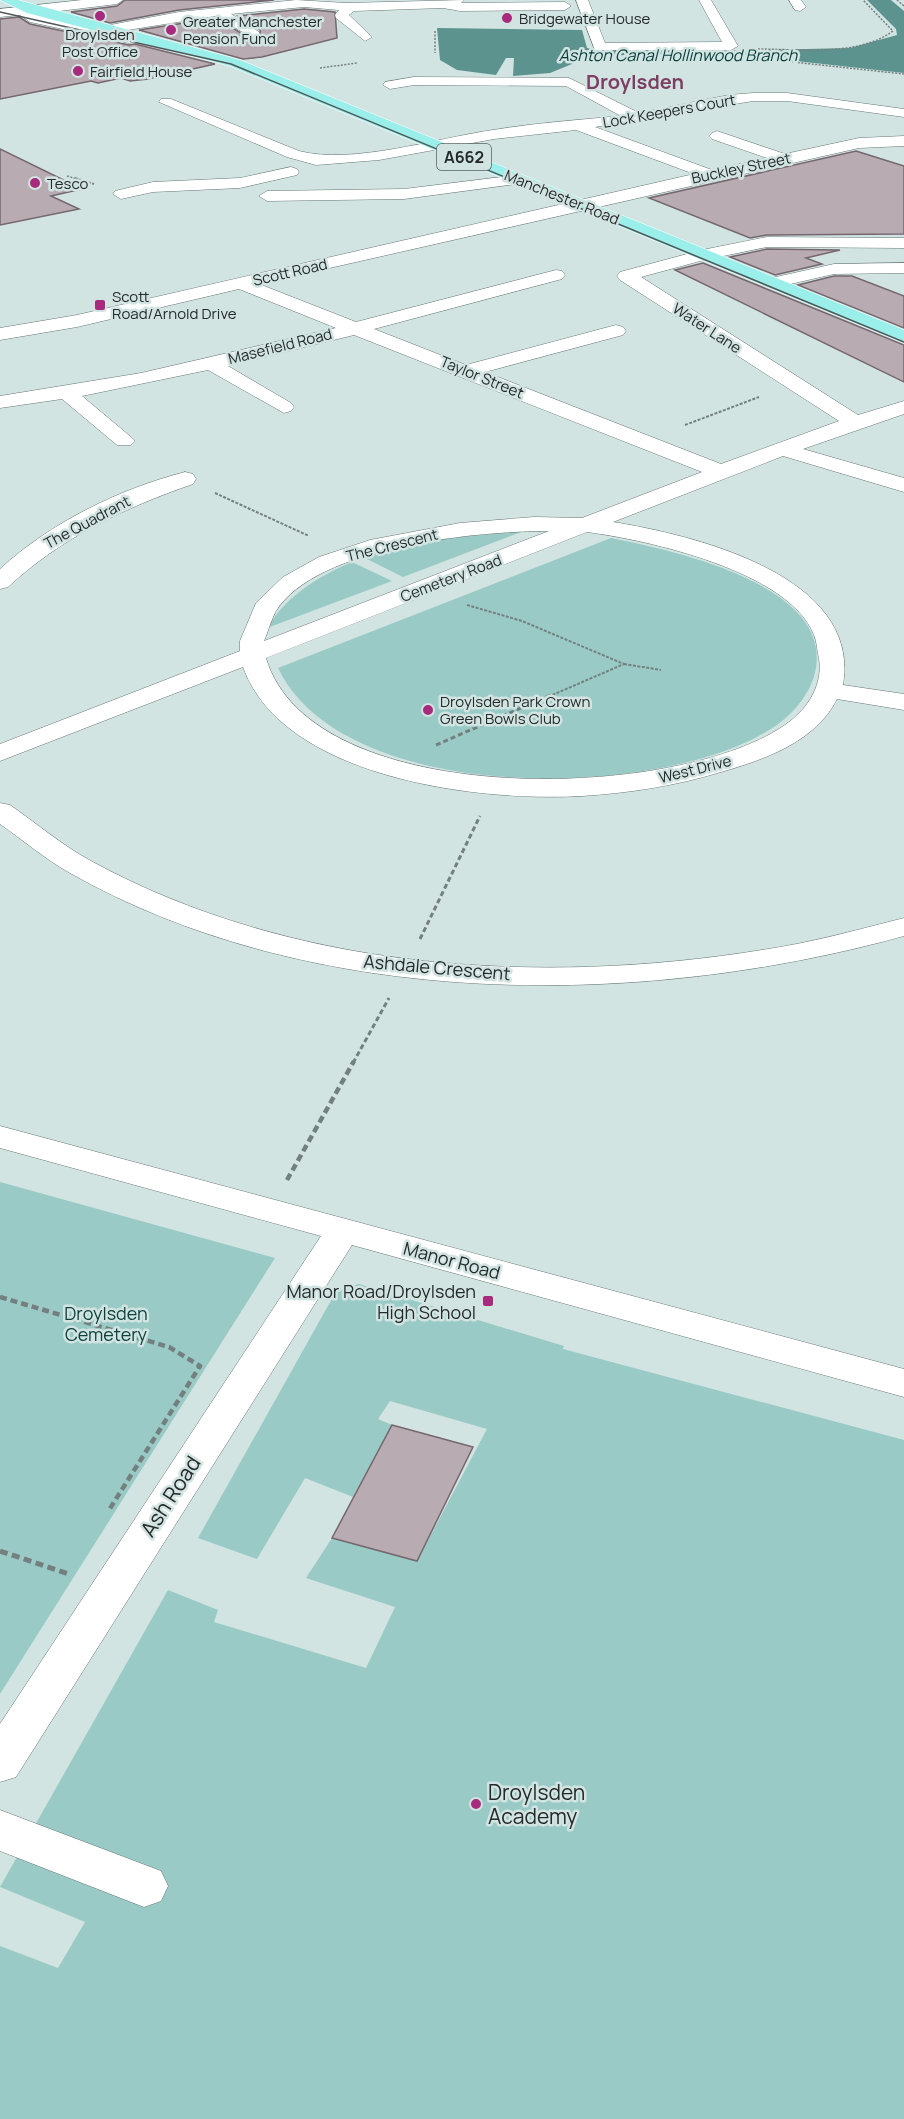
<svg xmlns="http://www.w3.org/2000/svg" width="904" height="2119" font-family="Manrope,sans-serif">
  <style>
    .green { fill: #99cac6 }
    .water { fill: #5c938f }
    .building { fill: #b9abb2; stroke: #74676e; stroke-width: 1.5 }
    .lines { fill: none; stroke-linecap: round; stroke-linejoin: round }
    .minor-casing { stroke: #667675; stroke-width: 1 }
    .major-casing { stroke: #fff; stroke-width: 1 }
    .path-far4 { stroke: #74807f; stroke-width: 1.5; stroke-dasharray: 2 1.5; stroke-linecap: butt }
    .path-far3 { stroke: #74807f; stroke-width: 2; stroke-dasharray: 3 1.5; stroke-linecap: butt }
    .path-far2 { stroke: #74807f; stroke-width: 3; stroke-dasharray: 5 3; stroke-linecap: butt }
    .path-far1 { stroke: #74807f; stroke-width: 4.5; stroke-dasharray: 7 4; stroke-linecap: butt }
    .path { stroke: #74807f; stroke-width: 5; stroke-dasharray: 8 4.5; stroke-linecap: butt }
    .minor { fill: #fff; fill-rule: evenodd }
    .major { fill: #9befea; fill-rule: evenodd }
    .tram { stroke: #4f5757; stroke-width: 1.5 }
    .poi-dot { fill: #a72a7c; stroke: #d2e4e2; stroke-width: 2 }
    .labels { text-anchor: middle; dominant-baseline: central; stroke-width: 5; stroke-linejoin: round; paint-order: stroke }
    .far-poi-label { font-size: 15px; fill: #242a2a; stroke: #d2e4e2; text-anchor: start }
    .far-street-label { font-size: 15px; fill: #242a2a; stroke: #d2e4e2 }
    .far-water-label { font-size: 16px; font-style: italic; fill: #033b38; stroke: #d2e4e2 }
    .shield { fill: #d2e4e2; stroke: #586261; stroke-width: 1.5 }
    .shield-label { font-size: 16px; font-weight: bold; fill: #242a2a }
    .street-label { font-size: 18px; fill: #242a2a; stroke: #d2e4e2 }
    .poi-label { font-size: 18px; fill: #242a2a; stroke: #d2e4e2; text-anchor: end }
    .park-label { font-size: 18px; fill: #0e423f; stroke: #d2e4e2 }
    .far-district-label { font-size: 20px; font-weight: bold; fill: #7d3e63; stroke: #d2e4e2 }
    .near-street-label { font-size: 21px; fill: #242a2a; stroke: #d2e4e2 }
    .near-poi-label { font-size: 21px; fill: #242a2a; stroke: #d2e4e2; text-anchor: start }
  </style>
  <rect width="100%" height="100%" fill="#d2e4e2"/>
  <g class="green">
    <polygon points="524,531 403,577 363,557 431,540"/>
    <path d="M611 538C670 550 829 583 816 667 812 694 791 717 769 730 657 800 344 806 278 668Z"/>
    <path d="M352 562 392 581 267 628C286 596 319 576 352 562Z"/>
    <polygon points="0,1182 275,1258 0,1694"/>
    <polygon points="359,1284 564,1346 563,1349 904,1440 904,2119 0,2119 0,1946 58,1968 85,1922 0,1887 168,1590 218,1610 214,1622 366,1668 395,1607 306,1578 332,1538 417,1561 487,1429 390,1401 378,1419 392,1425 353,1497 305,1478 257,1559 198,1538 334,1295 344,1288"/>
  </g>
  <polygon class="water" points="867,0 891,0 904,11 904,73 725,53 580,56 574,56 572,64 550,73 513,76 514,58 506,58 496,75 457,70 440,60 437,28 582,30 587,48 596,50 724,51 850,48 897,35 896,29"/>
  <g class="building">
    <polygon points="125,0 274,0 179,10 110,23 71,12 117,6"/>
    <polygon points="304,9 335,12 337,38 262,57 243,59 139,30 216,18 254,41 261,39 260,30 238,16"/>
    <polygon points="19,17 30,24 129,45 135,44 215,64 148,79 130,81 121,78 98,83 91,81 0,99 0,19"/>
    <polygon points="0,149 82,189 51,196 79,209 0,225"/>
    <polygon points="856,151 904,166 904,234 767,235 750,238 649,198"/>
    <polygon points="767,249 840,250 806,258 822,264 775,275 730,257"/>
    <polygon points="703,263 904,345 904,382 675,270"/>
    <polygon points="834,276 852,276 904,296 904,328 798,285"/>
    <polygon points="392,1425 473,1447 417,1561 332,1538"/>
  </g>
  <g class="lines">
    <defs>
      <g id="minor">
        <polygon points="82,0 123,0 117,4 35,14 104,30 110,25 179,12 296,0 346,3 464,0 461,3 565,2 571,6 565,10 460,11 443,8 354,11 349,15 372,37 365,41 336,18 335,15 339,10 304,7 231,14 259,32 259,38 254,39 216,16 115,32 134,36 134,42 129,43 30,22 20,15 0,17 0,9"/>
        <polygon points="576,0 588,0 605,43 722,42 699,0 711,0 738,46 731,50 595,50"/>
        <polygon points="789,0 801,0 806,7 800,11 795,10"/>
        <path d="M414 77 569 78 639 113 729 95 753 93H787L904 109V117L787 101H753L595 127 712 170 767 158 712 139 709 136 712 133 717 131 785 154 859 138 904 136V146L859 148 259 284 356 322 556 270 562 271 565 275 562 279 374 329 466 365 616 325 623 327 626 331 623 335 485 372 721 464 839 421 620 280 617 276 620 272 702 250 767 237 904 238V248L767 247 704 260 641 277 858 415 904 401V414L803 449 904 478V492L783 456 613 522C693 535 862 575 843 685L904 694V710L837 699C816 742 763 760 721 772 675 786 629 793 582 796 481 802 283 779 243 667L0 761V744L240 651V641L256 603 283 577 319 557 370 540 460 523 534 517 582 518 702 472 354 335 228 366 291 403 294 407 291 411 284 413 208 370 82 396 131 437 135 441 131 445H117L62 399 0 408V396L141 373 336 328 239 289 77 327 0 340V328L77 315 694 174 576 130 494 139 379 160 316 165 287 157 159 102 161 99H171L299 151C353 165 437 138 493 130 535 123 578 120 621 116L566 86 414 85 390 89 383 85 385 82ZM549 531 264 641C268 632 271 620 276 611 317 546 479 531 549 531ZM587 532C648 540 789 571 814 635 817 642 817 651 819 658 823 684 809 707 789 722 684 802 311 812 266 658Z"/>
        <polygon points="291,167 297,169 299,172 297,175 240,188 153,192 121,199 113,194 115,191 153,182 240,178"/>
        <polygon points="518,175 524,177 526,180 524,183 404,199 267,201 259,196 267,191 404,189"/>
        <polygon points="904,263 904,273 834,274 773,288 764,283 767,279 834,264"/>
        <path d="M185 472 193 474 196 479 193 484C124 508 62 537 8 587L0 589V569C50 523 119 489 185 472Z"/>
        <path d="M0 803 10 805C36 823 63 846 91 861 293 971 538 986 762 950 810 943 857 930 904 918V936C640 1009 314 1011 70 873 45 859 23 840 0 824Z"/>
        <polygon points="0,1126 904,1369 904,1397 352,1245 16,1777 0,1782 0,1724 321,1236 0,1148"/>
        <polygon points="0,1810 161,1871 168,1886 161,1901 144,1907 0,1851"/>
      </g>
      <polygon id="major" points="0,0 18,0 240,60 904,330 904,343 230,66 27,13"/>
    </defs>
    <use href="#minor" class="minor-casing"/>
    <use href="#major" class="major-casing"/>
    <g class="path-far4">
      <polyline points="897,0 904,6"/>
      <polyline points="435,31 435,53"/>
      <path d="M758 49C800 49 857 57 893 31L863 0"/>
      <polyline points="756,58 904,74"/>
      <polyline points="320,68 357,63"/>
      <polyline points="67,176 80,180"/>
    </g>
    <g class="path-far3">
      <polyline points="75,178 94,184"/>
      <polyline points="685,425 759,397"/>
      <polyline points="215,493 309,536"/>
      <polyline points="467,605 522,621 624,664 550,696"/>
      <polyline points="624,664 661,670"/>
    </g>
    <g class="path-far2">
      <polyline points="436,745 553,694"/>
      <polyline points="420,939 480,816"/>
      <polyline points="353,1063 389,998"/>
    </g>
    <g class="path-far1">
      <polyline points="287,1180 354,1061"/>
      <polyline points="0,1297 169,1347 200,1366 109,1510"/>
    </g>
    <polyline class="path" points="0,1551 69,1574"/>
    <use href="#minor" class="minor"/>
    <use href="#major" class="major"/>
    <polyline class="tram" points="0,12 231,64 904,342"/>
  </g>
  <g class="poi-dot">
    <circle cx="100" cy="16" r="6"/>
    <circle cx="507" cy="18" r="6"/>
    <circle cx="171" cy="30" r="6"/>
    <circle cx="78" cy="71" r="6"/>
    <circle cx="35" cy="183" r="6"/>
    <rect x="94" y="299" width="12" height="12" rx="3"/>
    <circle cx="428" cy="710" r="6"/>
    <rect x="482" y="1295" width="12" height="12" rx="3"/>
    <circle cx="476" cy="1804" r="6"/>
  </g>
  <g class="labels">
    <g class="far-poi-label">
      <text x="519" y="18">Bridgewater House</text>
      <text x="183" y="21">Greater Manchester<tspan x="183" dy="17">Pension Fund</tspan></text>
      <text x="100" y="34" text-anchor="middle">Droylsden<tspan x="100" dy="17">Post Office</tspan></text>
      <text x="90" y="71">Fairfield House</text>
      <text x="47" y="183">Tesco</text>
      <text x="112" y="296">Scott<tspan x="112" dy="17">Road/Arnold Drive</tspan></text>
      <text x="440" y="701">Droylsden Park Crown<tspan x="440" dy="17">Green Bowls Club</tspan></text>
    </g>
    <g class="far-street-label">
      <text transform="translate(669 111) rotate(-10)">Lock Keepers Court</text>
      <text transform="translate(741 168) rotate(-12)">Buckley Street</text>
      <text transform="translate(562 197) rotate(22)">Manchester Road</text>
      <text transform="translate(290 272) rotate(-13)">Scott Road</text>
      <text transform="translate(707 328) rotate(33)">Water Lane</text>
      <text transform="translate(280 346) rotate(-14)">Masefield Road</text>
      <text transform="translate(482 377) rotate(22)">Taylor Street</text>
      <text transform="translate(87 522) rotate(-28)">The Quadrant</text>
      <text transform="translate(392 545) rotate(-14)">The Crescent</text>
      <text transform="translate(451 578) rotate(-21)">Cemetery Road</text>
      <text transform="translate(695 769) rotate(-14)">West Drive</text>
    </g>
    <g class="far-water-label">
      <text x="678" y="55">Ashton Canal Hollinwood Branch</text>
    </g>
    <rect class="shield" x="437" y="144" width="54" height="26" rx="4.5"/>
    <g class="shield-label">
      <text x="464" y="157">A662</text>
    </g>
    <g class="street-label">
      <text transform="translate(437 967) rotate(5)">Ashdale Crescent</text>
      <text transform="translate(452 1260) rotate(15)">Manor Road</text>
    </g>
    <g class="poi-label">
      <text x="476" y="1291">Manor Road/Droylsden<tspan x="476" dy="21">High School</tspan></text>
    </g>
    <g class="park-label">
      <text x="106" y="1313">Droylsden<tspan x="106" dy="21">Cemetery</tspan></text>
    </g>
    <g class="far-district-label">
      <text x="635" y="81">Droylsden</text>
    </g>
    <g class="near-street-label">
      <text transform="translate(170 1496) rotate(-57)">Ash Road</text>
    </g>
    <g class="near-poi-label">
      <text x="488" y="1792">Droylsden<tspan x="488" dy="24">Academy</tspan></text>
    </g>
  </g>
</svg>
